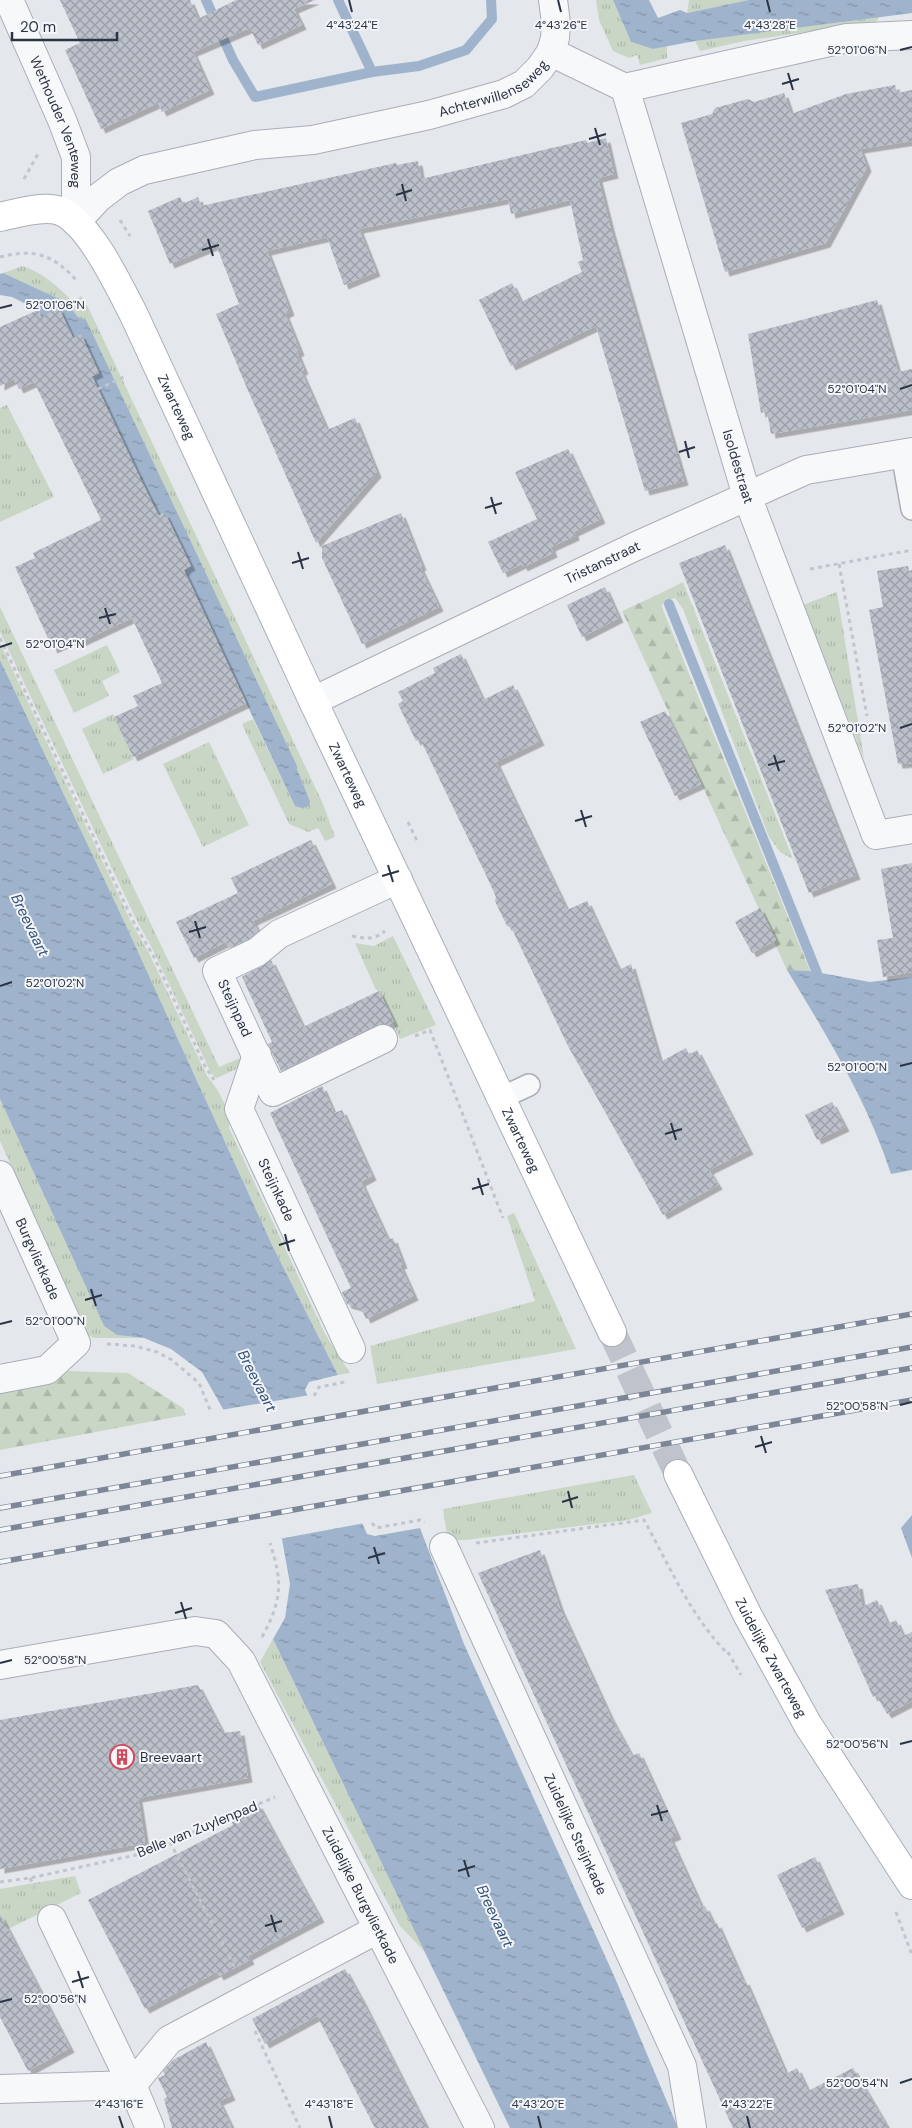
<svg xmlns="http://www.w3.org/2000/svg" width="912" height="2128" font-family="'DM Sans',sans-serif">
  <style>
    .grass { fill: url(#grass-tufts) }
    .forest { fill: url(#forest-firs) }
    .water { fill: url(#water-ripples) }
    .pier { fill: #e4e7ec }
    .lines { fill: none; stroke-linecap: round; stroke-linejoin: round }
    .stream { stroke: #9fb4cc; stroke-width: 10 }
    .building { fill: url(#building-cross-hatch); filter: url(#shadow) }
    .secondary-tunnel { stroke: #bfc3cb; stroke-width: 28; stroke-dasharray: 28 14; stroke-linecap: butt }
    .lane-casing { stroke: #a9aeb7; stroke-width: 24 }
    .street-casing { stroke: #a9aeb7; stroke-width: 30 }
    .secondary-casing { stroke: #a9aeb7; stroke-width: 30 }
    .path { stroke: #c2c5cb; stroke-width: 3; stroke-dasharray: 4 4; stroke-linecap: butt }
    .lane { stroke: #f7f8fa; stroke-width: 21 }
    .street { stroke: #f7f8fa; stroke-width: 28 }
    .secondary { stroke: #fff; stroke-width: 28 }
    .rail-casing { stroke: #7d8696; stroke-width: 5.5 }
    .rail { stroke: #f4f6f9; stroke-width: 4; stroke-dasharray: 11; stroke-linecap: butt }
    .ticks { fill: none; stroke: #2b3445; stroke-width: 2 }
    .labels { text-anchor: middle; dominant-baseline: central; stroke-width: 4; stroke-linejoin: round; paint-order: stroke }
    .street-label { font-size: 14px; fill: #2b3445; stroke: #f4f6f9 }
    .poi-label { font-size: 14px; fill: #2b3445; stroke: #f4f6f9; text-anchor: start }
    .water-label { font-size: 15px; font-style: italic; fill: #34527a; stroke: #f4f6f9 }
    .ticks-label { font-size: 12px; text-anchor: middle; fill: #2b3445; stroke: #f4f6f9; stroke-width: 4; stroke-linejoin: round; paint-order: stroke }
  </style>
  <defs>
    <pattern id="grass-tufts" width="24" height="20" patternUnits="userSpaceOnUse" patternTransform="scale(1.25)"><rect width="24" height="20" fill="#c9d6c5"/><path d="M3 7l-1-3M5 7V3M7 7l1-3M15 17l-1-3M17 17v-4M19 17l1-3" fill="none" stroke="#adb8ab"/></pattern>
    <pattern id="forest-firs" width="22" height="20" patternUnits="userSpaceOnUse" patternTransform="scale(1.25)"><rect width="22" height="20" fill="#c9d6c5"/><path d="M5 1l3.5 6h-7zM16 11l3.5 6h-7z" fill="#adb8ab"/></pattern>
    <pattern id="water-ripples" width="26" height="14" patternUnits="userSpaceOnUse" patternTransform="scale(1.25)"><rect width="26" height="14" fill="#9fb4cc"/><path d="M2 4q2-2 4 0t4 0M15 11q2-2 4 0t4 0" fill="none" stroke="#8293a7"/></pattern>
    <pattern id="building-cross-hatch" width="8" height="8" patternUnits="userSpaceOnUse" patternTransform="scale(1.25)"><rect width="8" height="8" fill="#bbc0ca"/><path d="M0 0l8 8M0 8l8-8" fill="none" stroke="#989da6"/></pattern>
    <filter id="shadow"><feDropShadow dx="4.5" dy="4.5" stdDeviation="0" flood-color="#0004"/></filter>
  </defs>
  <rect width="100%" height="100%" fill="#e4e7ec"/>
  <g class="grass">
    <polygon points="596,0 613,0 631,42 653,49 667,46 667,58 640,65 637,55 629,58 613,51 599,20"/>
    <polygon points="689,0 750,0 687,13"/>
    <polygon points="880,16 876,22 744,41 700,51 695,41 736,33"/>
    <path d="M23 266C43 273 59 287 74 303L81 296 88 307 323 804 335 837 325 841 318 828 308 832 289 824 242 724 253 719 295 806 310 801 297 769 78 317 66 302 3 273Z"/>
    <polygon points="7,405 54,497 0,522 0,408"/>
    <polygon points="683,582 793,859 780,852 769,837 683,609 675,598 665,602 661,606 657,595"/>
    <polygon points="837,592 864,759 803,605"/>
    <polygon points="0,607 219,1067 245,1056 247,1064 217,1078 214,1077 210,1071 153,950 137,921 0,632"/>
    <path d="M0 643 132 924 149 953 207 1076C218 1089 231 1110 229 1128L325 1334 350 1373 338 1375 273 1247 123 919 0 660Z"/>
    <polygon points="107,645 120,672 102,681 109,696 74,713 54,670"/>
    <polygon points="113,714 134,759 103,774 82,729"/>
    <polygon points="209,742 249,825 203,847 163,764"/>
    <polygon points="393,936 436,1025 400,1039 379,991 376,990 355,943 374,946"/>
    <polygon points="0,1099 104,1326 117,1335 144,1338 94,1338 87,1334 0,1141"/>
    <polygon points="514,1213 576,1349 377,1384 370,1346 535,1301 507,1216"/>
    <polygon points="634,1475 652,1513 628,1520 465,1540 457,1540 447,1534 443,1509"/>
    <polygon points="273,1639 424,1951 400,1926 260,1662"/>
    <polygon points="75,1876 81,1893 0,1933 0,1889"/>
  </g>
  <g class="forest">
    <polygon points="657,595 810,971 787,970 622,611"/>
    <polygon points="67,1371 128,1373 183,1408 186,1415 0,1450 0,1388 34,1382"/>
  </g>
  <g class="water">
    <polygon points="613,0 649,0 658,18 680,10 687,13 749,0 912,0 912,13 695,41 653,49 631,42"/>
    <polygon points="3,273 66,302 78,317 86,320 297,766 297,769 310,801 309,806 302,808 295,806 183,570 190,566 165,513 157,516 91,377 99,373 80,335 73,338 59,309 41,317 38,310 12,297 0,295 0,274"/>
    <polygon points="0,660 123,919 273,1247 338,1375 309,1382 305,1390 363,1525 367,1534 375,1536 420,1528 464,1644 615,1978 678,2128 510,2128 273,1639 285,1618 290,1584 282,1539 223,1409 202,1372 171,1349 144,1338 117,1335 104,1326 0,1099"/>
    <path d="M787 970 810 971 870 982 912 977V1170L891 1174C867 1100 827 1036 787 970Z"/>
    <polygon points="912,1515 912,1558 901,1528"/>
  </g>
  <polygon class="pier" points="310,1395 365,1523 279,1539 221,1410"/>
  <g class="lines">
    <g class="stream">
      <polyline points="206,0 233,60 255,97 372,72 419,66 466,50 492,19 491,0"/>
      <polyline points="338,0 372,72"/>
      <polyline points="669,604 817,973"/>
    </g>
  </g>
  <g class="building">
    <polygon points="60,0 190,0 198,19 236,0 315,0 294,9 302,25 258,45 250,28 193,52 210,90 162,112 158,103 101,129 65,50 80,43"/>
    <polygon points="895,85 897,93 912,90 912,141 860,149 867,167 826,243 725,272 681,123 712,114 715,108 748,99 754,102 784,93 791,114 846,94"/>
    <polygon points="606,138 614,174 598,178 611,230 684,481 645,491 596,326 511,366 479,300 512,283 521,302 582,272 578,262 583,260 570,200 511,214 508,199 359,229 376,272 344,285 327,237 267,251 290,311 285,314 300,351 297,353 304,370 301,371 327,430 355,418 377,473 316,543 246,386 216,314 239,304 216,245 170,264 148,211 180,197 183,204 198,197 201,206 396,163 397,165 418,161 421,179 586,140 587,143"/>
    <polygon points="877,300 898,372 912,369 912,410 771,434 767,411 761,413 748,334"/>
    <polygon points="59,308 73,338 81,334 99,373 92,376 142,482 159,516 165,513 191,566 184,570 246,703 133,757 114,717 138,706 133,696 162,683 132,618 76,644 74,639 53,649 15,567 35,558 33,553 101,520 34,382 19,389 14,379 0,386 0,327 38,310 41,317"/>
    <polygon points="568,449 601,519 574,532 575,536 551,547 553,553 523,567 522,564 503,573 488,542 537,519 515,472"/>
    <polygon points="401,513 422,566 420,567 439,607 362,644 322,558 322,546"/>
    <polygon points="725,545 856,875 809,893 679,563"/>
    <polygon points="908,566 909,571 912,570 912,763 898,764 869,610 883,607 877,571"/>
    <polygon points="605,587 619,618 582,637 567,605"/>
    <polygon points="461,654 483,700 513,685 540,741 496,762 567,910 587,901 619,970 631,964 660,1062 686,1048 689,1055 697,1050 749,1150 709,1170 718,1185 663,1215 568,1046 511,927 507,926 495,901 496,897 486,875 420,739 416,741 398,704 403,701 398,692 435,673 433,668"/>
    <polygon points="665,711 701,784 675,796 640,722"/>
    <polygon points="311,840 332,884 253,921 258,931 249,939 229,948 226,942 194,958 176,922 238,893 231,878"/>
    <polygon points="912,863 912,972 883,977 877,940 893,938 881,869"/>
    <polygon points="760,908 776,940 752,953 735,922"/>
    <polygon points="271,960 303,1027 379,991 394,1022 388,1025 376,1025 281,1071 268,1044 272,1042 242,977"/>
    <polygon points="322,1086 334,1113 342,1110 372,1176 361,1182 388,1240 393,1238 403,1264 400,1265 414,1296 366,1319 361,1308 347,1304 342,1292 351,1288 270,1113"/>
    <polygon points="832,1102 845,1127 817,1140 805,1115"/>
    <polygon points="540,1550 560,1608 610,1716 632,1756 639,1753 677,1835 670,1838 702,1908 705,1906 714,1925 717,1923 743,1981 745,1980 786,2074 797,2068 808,2091 853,2068 888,2128 733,2128 478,1573"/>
    <polygon points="858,1584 862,1607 877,1600 888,1624 896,1620 903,1636 912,1632 912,1701 887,1714 876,1695 873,1697 825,1590"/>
    <polygon points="198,1685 223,1733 240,1731 248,1778 138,1798 145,1843 0,1869 0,1720"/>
    <polygon points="258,1804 320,1918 248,1956 250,1960 231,1970 219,1976 217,1972 145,2009 88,1900 233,1825 231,1819"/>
    <polygon points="815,1857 840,1910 802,1928 777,1875"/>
    <polygon points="0,1914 70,2048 28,2071 0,2017"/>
    <polygon points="345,1969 363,2002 427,2128 375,2128 317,2016 265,2044 252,2019"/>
    <polygon points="206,2042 231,2096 219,2101 232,2128 172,2128 164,2099 167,2097 158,2078 165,2075 163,2071 173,2060"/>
  </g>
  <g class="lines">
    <polyline class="secondary-tunnel" points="612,1332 678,1474"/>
    <defs>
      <g id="lane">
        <polyline points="902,453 912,509"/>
        <polyline points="501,1098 529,1085"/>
      </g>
      <g id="street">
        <path id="s1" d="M9 0 62 120 76 157V222"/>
        <polyline points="551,52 625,88 847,38 912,35"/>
        <path id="s2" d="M625 88 747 496 876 835 912 829"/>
        <path id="s3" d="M76 222 98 198 119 182 144 170 255 145 313 140 429 115 504 94 524 84 540 68 551 52 555 38 556 23 553 0"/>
        <path id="s4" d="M313 701 634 547 806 470 912 452"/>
        <polyline points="383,1039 273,1092 217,971 257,952 279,934 398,879"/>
        <path id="s5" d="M257 1055 239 1109 351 1349"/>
        <path id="s6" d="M0 1175 76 1343 47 1370 0 1379"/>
        <path id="s7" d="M444 1547 682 2066 692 2128"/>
        <path id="s8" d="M0 1665 195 1631 216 1634 241 1661 480 2128"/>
        <polyline points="52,1919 132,2085 150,2128"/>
        <polyline points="0,2089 132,2085 169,2040 378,1929"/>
      </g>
      <g id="secondary">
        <path id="s9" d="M0 217C17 213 44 205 60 211 89 222 119 286 133 313L313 701 612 1332"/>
        <path id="s10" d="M678 1474 748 1616 808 1725 912 1885"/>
      </g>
    </defs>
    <use href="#lane" class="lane-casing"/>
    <use href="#street" class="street-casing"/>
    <use href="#secondary" class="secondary-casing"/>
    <g class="path">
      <polyline points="24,179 39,152"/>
      <polyline points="120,220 130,236"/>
      <path d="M0 257C35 248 54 255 78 282"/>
      <polyline points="98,389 126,376"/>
      <polyline points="839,564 867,716"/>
      <polyline points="810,569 912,550"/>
      <polyline points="0,638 134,923 154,957 205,1066 214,1080"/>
      <polyline points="408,822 417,841"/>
      <path d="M352 936C366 939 374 940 385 931"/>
      <polyline points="415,1036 430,1030 503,1218"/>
      <polyline points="107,1344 135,1346 157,1352 172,1360 199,1383 211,1412"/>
      <polyline points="314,1396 319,1387 345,1382"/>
      <polyline points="372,1523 376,1528 420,1520 425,1522"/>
      <path d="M476 1543 644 1520C669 1565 691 1617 728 1654"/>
      <path d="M262 1637C282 1600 283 1583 270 1543"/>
      <polyline points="728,1652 741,1675"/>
      <polyline points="170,1842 235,1968"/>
      <polyline points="30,1878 36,1891"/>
      <polyline points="0,1882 30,1878 145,1853 275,1797"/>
      <polyline points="896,1912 912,1955"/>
      <polyline points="255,2031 300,2128"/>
    </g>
    <use href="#lane" class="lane"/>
    <use href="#street" class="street"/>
    <use href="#secondary" class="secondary"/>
    <defs>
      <g id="rail">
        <polyline points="0,1476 912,1314"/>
        <polyline points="0,1508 912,1347"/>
        <polyline points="0,1530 912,1368"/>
        <polyline points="0,1562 912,1400"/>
      </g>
    </defs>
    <use href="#rail" class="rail-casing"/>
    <use href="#rail" class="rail"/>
  </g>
  <path class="ticks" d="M349 0 352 12M558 0 561 12M767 0 770 12M900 50 912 47M788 73 793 90M782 84 799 79M595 128 600 145M589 139 606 134M402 184 406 201M396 195 412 190M208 239 213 256M202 250 219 245M0 308 12 305M900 389 912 385M685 441 689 458M679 452 695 447M491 497 496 514M485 508 502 503M298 552 303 569M292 563 309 558M105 608 110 624M99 618 116 614M0 647 12 643M900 728 912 724M774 755 779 771M768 765 785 761M581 810 586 827M575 821 592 816M388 865 393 882M382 876 399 871M195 921 200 938M189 932 206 927M0 986 12 982M900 1066 912 1063M671 1123 676 1140M665 1134 682 1129M478 1178 483 1195M472 1189 489 1184M285 1234 289 1251M279 1245 295 1240M91 1289 96 1306M85 1300 102 1295M0 1324 12 1321M900 1405 912 1402M761 1436 766 1453M755 1447 772 1442M568 1491 572 1508M562 1502 578 1497M374 1547 379 1564M368 1558 385 1553M181 1602 186 1619M175 1613 192 1608M0 1663 12 1660M900 1744 912 1741M657 1805 662 1821M651 1815 668 1811M464 1860 469 1877M458 1871 475 1866M271 1915 276 1932M265 1926 282 1921M78 1971 83 1988M72 1982 89 1977M0 2002 12 1999M900 2083 912 2079M119 2116 123 2128M329 2116 332 2128M538 2116 541 2128M747 2116 750 2128"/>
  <defs>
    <symbol id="building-ring" viewBox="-11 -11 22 22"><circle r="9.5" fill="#f4f6f9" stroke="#d1495b" stroke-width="1.5"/><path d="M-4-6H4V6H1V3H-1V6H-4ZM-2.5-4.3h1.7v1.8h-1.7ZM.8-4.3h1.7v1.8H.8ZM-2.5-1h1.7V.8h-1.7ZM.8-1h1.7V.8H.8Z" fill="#d1495b"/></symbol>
  </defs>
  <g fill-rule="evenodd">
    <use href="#building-ring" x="108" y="1743" width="28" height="28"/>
  </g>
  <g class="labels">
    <g class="street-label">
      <text stroke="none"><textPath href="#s3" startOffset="448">Achterwillenseweg</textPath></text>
      <text stroke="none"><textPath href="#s1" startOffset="132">Wethouder Venteweg</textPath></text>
      <text stroke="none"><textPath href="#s9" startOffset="292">Zwarteweg</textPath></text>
      <text stroke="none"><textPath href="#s2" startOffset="395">Isoldestraat</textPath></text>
      <text stroke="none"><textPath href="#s4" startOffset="321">Tristanstraat</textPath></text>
      <text stroke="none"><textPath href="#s9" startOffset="698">Zwarteweg</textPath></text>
      <text transform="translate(235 1008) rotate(65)">Steijnpad</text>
      <text stroke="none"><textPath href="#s9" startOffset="1102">Zwarteweg</textPath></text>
      <text stroke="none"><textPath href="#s5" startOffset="146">Steijnkade</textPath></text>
      <text stroke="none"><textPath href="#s6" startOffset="92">Burgvlietkade</textPath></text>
      <text stroke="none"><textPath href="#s10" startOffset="206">Zuidelijke Zwarteweg</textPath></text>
      <text transform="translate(197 1829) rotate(-22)">Belle van Zuylenpad</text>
      <text stroke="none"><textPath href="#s7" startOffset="316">Zuidelijke Steijnkade</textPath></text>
      <text stroke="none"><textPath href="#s8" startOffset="519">Zuidelijke Burgvlietkade</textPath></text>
    </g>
    <g class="poi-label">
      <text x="140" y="1757">Breevaart</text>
    </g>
    <g class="water-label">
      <text transform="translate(30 925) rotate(64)">Breevaart</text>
      <text transform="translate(257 1381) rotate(63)">Breevaart</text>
      <text transform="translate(495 1916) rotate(65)">Breevaart</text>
    </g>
  </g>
  <g class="ticks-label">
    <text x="352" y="29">4°43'24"E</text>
    <text x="561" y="29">4°43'26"E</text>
    <text x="770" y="29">4°43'28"E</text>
    <text x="857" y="54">52°01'06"N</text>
    <text x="55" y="309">52°01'06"N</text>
    <text x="857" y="393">52°01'04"N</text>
    <text x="55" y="648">52°01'04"N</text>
    <text x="857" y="732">52°01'02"N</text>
    <text x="55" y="987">52°01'02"N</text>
    <text x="857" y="1071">52°01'00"N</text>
    <text x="55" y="1325">52°01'00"N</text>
    <text x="857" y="1410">52°00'58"N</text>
    <text x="55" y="1664">52°00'58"N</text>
    <text x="857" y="1748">52°00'56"N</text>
    <text x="55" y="2003">52°00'56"N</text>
    <text x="857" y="2087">52°00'54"N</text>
    <text x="119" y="2108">4°43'16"E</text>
    <text x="329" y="2108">4°43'18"E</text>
    <text x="538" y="2108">4°43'20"E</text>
    <text x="747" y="2108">4°43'22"E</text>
  </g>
  <path d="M12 32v8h105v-8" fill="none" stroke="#2b3445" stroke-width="2.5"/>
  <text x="20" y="32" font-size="15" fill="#2b3445" stroke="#f4f6f9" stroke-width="4" paint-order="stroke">20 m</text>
</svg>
